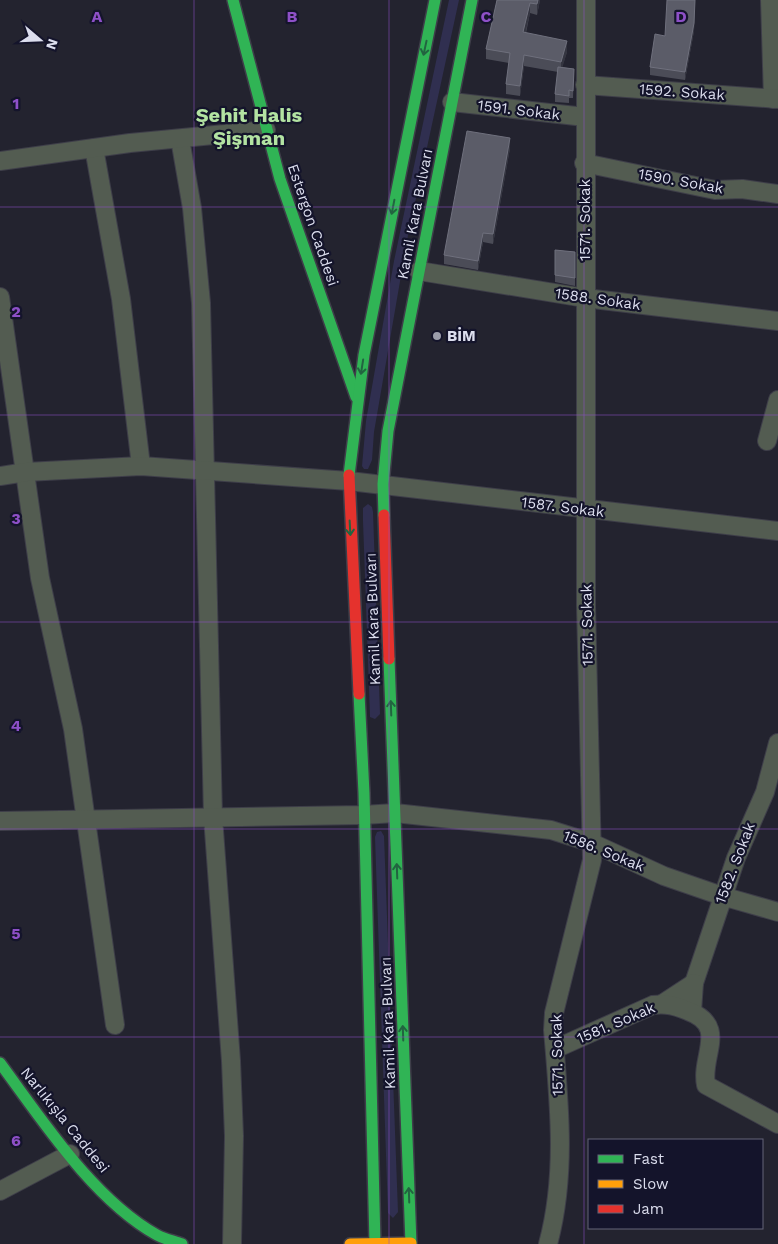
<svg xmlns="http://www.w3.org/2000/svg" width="778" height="1244" font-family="'Work Sans',sans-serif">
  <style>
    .green { fill: #302f50 }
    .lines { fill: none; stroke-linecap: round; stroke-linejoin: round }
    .street-casing { stroke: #3e3e49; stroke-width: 20 }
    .fast-casing { stroke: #3e3e49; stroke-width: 14 }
    .slow-casing { stroke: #3e3e49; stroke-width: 14 }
    .jam-casing { stroke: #3e3e49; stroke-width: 14 }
    .street { stroke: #535c51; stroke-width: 18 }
    .fast { stroke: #30b455; stroke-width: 11 }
    .slow { stroke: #ff9f0a; stroke-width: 11 }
    .jam { stroke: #e5322d; stroke-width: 11 }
    .wall { fill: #4b4c57 }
    .shaded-wall { fill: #343540 }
    .building { fill: #5b5c68; stroke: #6f707d }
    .oneway { stroke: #226440 }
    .grid { fill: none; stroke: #8e50c8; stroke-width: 1; stroke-opacity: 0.55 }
    .poi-dot { fill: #9b9dab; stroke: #14142b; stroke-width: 2 }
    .labels { text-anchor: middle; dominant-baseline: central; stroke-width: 4.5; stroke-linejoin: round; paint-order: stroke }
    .street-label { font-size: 15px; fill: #dcdeee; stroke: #14142b }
    .poi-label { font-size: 15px; font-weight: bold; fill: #dcdeee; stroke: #14142b; text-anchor: start }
    .district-label { font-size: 20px; font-weight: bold; fill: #b3e3a2; stroke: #14142b }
    .grid-label { font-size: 16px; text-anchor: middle; font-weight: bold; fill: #8e50c8; stroke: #14142b; stroke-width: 4.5; stroke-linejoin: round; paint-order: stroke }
  </style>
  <rect width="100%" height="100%" fill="#23232f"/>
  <g class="green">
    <polygon points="449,0 459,0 408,235 374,432 372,460 368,469 364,469 362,466 366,421 394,261"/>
    <polygon points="368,504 372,507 373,512 380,714 375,719 370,717 363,521 363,508"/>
    <polygon points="381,831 384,836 398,1212 393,1218 388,1213 375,837 377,832"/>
  </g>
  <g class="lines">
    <defs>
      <g id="street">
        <polyline points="770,0 773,99"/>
        <polyline points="585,85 778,99"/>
        <polyline points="452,102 585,117"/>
        <polyline points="180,139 192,208 201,303 213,817 231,1061 234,1136 232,1244"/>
        <polyline points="94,148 121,299 141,466"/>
        <polyline points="0,161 130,143 266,130"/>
        <polyline points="584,163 715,190 742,189 778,194"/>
        <polyline points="419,271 585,298 778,321"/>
        <polyline points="0,297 40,578 73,729 115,1025"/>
        <polyline points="767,441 778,400"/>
        <polyline points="0,476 26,472 141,466 349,481 778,531"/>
        <polyline points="0,821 363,815 395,813 551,830 592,843 664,876 722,896 778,912"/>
        <polyline points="694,983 736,858 765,792 778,743"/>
        <polyline points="662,1004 694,983 692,1012"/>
        <path d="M555 1049 653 1005C666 1003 676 1006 688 1011 729 1026 700 1056 706 1085L778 1124"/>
        <polyline points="0,1191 70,1154"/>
        <path d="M548 1244C567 1174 559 1101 553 1030L554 1013 592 860 586 605V0"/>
      </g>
      <g id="fast">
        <polyline points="233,0 280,179 356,397"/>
        <polyline points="349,475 364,355 435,0"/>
        <polyline points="384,515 383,484 388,431 472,0"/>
        <polyline points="389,659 411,1244"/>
        <polyline points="359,694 364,793 375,1244"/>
        <path d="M0 1063C43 1121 93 1199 157 1235 164 1239 174 1241 182 1244"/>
      </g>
      <polyline id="slow" points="350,1244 411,1243"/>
      <g id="jam">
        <polyline points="349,475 359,694"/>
        <polyline points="384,515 389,659"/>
      </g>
    </defs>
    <use href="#street" class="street-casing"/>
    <use href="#fast" class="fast-casing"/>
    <use href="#slow" class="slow-casing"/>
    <use href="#jam" class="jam-casing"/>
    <use href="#street" class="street"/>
    <use href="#fast" class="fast"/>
    <use href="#slow" class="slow"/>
    <use href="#jam" class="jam"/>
  </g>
  <g class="wall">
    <polygon points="497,0 540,0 537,15 530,13 526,33 567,52 562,67 574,69 573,98 569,98 569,103 555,102 555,94 558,72 524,66 520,96 506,94 506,84 509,63 486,59 486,49"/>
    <polygon points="695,0 694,31 685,80 650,75 650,67 665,36"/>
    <polygon points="510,148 493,244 483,242 478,270 444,264 444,255"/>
    <polygon points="555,250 575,252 575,286 555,282"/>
  </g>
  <g class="shaded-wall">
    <polygon points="538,0 540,0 537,15 537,4"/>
    <polygon points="695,0 694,31 685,80 685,72"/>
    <polygon points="530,3 530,13 523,43 523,32"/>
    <polygon points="567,41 567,52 561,72 561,62"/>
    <polygon points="524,55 524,66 520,96 520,86"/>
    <polygon points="510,138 510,148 493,244 493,234"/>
    <polygon points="483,233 483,242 478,270 478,261"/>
  </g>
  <g class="building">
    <polygon points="497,0 538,0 537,4 530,3 523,32 567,41 561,62 524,55 520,86 506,84 510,53 486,49"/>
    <polygon points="667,0 695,0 694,23 685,72 650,67 655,34 665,36"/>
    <polygon points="558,67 574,69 573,91 569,90 569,96 555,94"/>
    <polygon points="467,131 510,138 493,234 483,233 478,261 444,255"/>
    <polygon points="555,250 575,252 575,278 555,275"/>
  </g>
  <defs><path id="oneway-shaft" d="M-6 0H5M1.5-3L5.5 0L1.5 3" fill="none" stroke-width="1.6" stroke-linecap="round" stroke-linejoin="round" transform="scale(1.25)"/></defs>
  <g class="oneway">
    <use href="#oneway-shaft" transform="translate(425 48) rotate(102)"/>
    <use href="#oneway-shaft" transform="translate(393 207) rotate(101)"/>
    <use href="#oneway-shaft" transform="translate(362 367) rotate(99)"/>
    <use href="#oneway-shaft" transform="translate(350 528) rotate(87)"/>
    <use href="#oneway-shaft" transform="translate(391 708) rotate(-92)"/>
    <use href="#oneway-shaft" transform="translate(397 871) rotate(-92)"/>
    <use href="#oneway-shaft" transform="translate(403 1033) rotate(-92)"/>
    <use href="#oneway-shaft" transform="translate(409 1195) rotate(-92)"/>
  </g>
  <path class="grid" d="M194 0V1244M389 0V1244M584 0V1244M0 207H778M0 415H778M0 622H778M0 829H778M0 1037H778"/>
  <circle class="poi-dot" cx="437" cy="336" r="5"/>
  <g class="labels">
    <g class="street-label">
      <text transform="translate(682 92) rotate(4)">1592. Sokak</text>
      <text transform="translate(519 110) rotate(7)">1591. Sokak</text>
      <text transform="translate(681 181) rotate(10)">1590. Sokak</text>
      <text transform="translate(415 214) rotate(-79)">Kamil Kara Bulvarı</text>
      <text transform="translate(585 220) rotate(-90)">1571. Sokak</text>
      <text transform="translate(313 225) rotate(71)">Estergon Caddesi</text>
      <text transform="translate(598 299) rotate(8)">1588. Sokak</text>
      <text transform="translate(563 507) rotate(7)">1587. Sokak</text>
      <text transform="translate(373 619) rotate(-92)">Kamil Kara Bulvarı</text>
      <text transform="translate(587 625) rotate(-91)">1571. Sokak</text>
      <text transform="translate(604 851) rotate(22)">1586. Sokak</text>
      <text transform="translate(735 863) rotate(-69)">1582. Sokak</text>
      <text transform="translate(388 1023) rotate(-92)">Kamil Kara Bulvarı</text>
      <text transform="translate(616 1023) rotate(-23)">1581. Sokak</text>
      <text transform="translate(557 1055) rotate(-91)">1571. Sokak</text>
      <text transform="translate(65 1120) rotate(51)">Narlıkışla Caddesi</text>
    </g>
    <g class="poi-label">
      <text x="447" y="336">BİM</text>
    </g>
    <g class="district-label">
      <text x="249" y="115">Şehit Halis<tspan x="249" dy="23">Şişman</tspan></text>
    </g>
  </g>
  <g class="grid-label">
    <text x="97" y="22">A</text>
    <text x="292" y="22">B</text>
    <text x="486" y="22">C</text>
    <text x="681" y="22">D</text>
    <text x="16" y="109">1</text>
    <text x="16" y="317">2</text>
    <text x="16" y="524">3</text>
    <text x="16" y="731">4</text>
    <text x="16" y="939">5</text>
    <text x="16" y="1146">6</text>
  </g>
  <rect x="588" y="1139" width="175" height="90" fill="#14142b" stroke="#646579"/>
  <rect x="598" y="1155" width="25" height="8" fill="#30b455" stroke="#646579"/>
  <text x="633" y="1164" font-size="15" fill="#dcdeee">Fast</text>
  <rect x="598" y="1180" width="25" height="8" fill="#ff9f0a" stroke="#646579"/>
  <text x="633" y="1189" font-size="15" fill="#dcdeee">Slow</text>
  <rect x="598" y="1205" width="25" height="8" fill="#e5322d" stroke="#646579"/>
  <text x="633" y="1214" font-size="15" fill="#dcdeee">Jam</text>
  <g transform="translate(40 40) rotate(109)" stroke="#14142b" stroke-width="4" paint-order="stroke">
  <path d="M0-4L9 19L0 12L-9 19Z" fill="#dcdeee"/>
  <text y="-8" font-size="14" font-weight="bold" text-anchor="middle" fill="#dcdeee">N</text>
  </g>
</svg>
